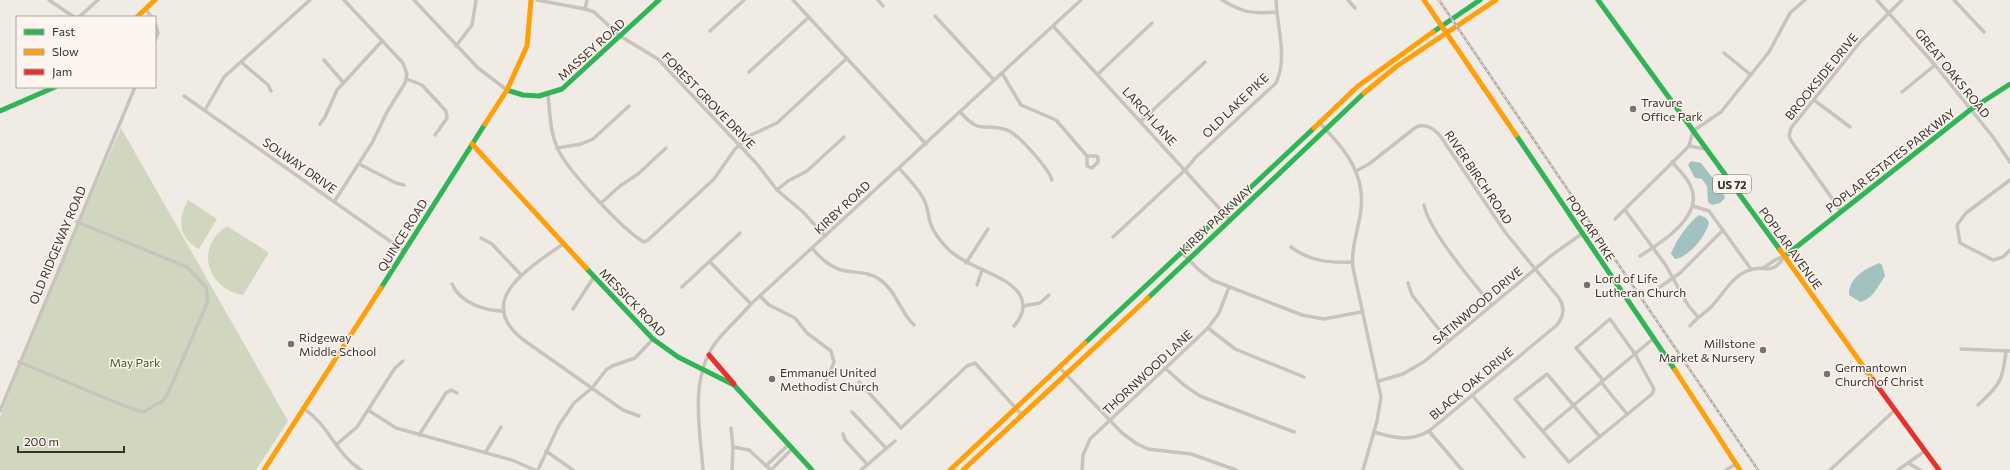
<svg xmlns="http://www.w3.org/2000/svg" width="2010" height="470" font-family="Commissioner,sans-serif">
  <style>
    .green { fill: #d1d6bf }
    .water { fill: #a1c2c1 }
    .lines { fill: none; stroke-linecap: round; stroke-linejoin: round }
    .street { stroke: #c9c3be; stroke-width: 3.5 }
    .fast { stroke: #30b455; stroke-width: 5 }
    .slow { stroke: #ff9f0a; stroke-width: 5 }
    .jam { stroke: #e5322d; stroke-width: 5 }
    .rail-casing { stroke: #b1aca8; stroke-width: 2.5 }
    .rail { stroke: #fbf5ee; stroke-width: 1; stroke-dasharray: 3; stroke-linecap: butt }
    .poi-dot { fill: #7a716c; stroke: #fbf5ee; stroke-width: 1.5 }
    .labels { text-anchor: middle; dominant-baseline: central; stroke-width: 3; stroke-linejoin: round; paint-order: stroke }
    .shield { fill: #fbf5ee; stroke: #756b66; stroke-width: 1 }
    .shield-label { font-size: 11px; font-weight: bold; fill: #3b302b }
    .street-label { font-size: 12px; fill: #3b302b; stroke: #fbf5ee }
    .poi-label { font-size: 12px; fill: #3b302b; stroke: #fbf5ee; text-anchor: start }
    .park-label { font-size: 12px; fill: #4a5a2e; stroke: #fbf5ee }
  </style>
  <rect width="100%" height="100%" fill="#f0ebe5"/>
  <g class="green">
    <polygon points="121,128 288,421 256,470 0,470 0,417 48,297"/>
    <path d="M188 200 217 219 199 249C179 239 177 219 188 200Z"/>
    <path d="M227 226 268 252V254L243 295C207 289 194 247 227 226Z"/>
  </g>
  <g class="water">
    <polygon points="1691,161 1701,163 1722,190 1725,198 1720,203 1712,205 1708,202 1707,186 1702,179 1695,178 1688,165"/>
    <path d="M1699 215 1706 218 1709 222C1707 235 1688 258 1675 259L1671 254C1674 243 1689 222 1699 215Z"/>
    <path d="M1879 263 1882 265 1885 276C1878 286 1873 299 1860 302L1849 295C1849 278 1863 270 1879 263Z"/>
  </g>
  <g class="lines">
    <g class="street">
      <polyline points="49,0 74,17"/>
      <polyline points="414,0 478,68 507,90"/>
      <polyline points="537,0 585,9 594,12 620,36 658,59 757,164 777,190 803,212 825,236"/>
      <polyline points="793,0 926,144"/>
      <polyline points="878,0 883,6"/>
      <path d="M1222 0C1243 13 1253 14 1277 12"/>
      <polyline points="1348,0 1355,8"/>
      <polyline points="1877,0 1935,65 1993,137 2010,162"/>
      <polyline points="1954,0 1984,32"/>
      <polyline points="146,9 151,17"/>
      <polyline points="585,9 587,0"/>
      <polyline points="935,16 994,80"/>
      <polyline points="79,17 98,0"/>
      <polyline points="155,23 158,33 155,41"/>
      <polyline points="1053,26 1230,220"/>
      <polyline points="710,31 744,0"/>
      <polyline points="456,46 472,25 476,0"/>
      <polyline points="1724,53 1751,75"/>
      <polyline points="324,60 343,82"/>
      <polyline points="241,62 268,85 271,91"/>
      <polyline points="749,72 809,17"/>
      <polyline points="1002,73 1021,105 1056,120 1087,156 1096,156 1098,157 1098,162 1092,168 1087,166 1087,156"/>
      <polyline points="1098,74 1152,23"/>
      <polyline points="407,79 422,85 446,111 447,118 435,135"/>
      <polyline points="1902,92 1935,65"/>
      <path d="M548 95C550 113 550 131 557 147 565 168 624 231 644 242L648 240 714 179 735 149 751 135 777 123 847 58"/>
      <polyline points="184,96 404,251"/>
      <polyline points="1814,100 1850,127"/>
      <polyline points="205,110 224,77 310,0"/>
      <path d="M960 112C982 136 982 122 1007 130 1018 134 1049 169 1052 180"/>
      <polyline points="1141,121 1205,62"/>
      <path d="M1319 122C1345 150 1368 175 1360 216 1357 233 1351 250 1353 268L1381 397 1377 421 1363 470"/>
      <polyline points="320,124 325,117 337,90 382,41"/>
      <polyline points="1689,146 1705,149"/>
      <polyline points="557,148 581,144 593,139 629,106"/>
      <polyline points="359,164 396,183 404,185"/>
      <path d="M899 168C908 179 920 189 925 202 928 208 928 215 930 222 933 233 941 242 949 250 969 269 1007 274 1020 295 1026 306 1022 317 1014 326"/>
      <path d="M1356 171 1369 164 1416 127C1426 123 1435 129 1441 137L1505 232 1559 298C1565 307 1564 316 1557 325L1429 431C1410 442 1394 438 1374 432"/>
      <polyline points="2010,180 1966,213 1957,225 1960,243 1993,260 2003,257 2010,250"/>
      <polyline points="777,190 788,181 807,171 844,137"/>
      <polyline points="334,202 372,143 387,112 405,83 407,74 403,63 344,0"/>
      <polyline points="601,203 620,186 638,174 666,148"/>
      <path d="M1424 205C1429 231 1474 284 1492 305"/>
      <polyline points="1693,206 1709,211 1751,269"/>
      <polyline points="1625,210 1665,264 1688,305 1698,317"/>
      <polyline points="1841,211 1792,142 1789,136 1791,128 1861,41 1902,0"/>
      <polyline points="1615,219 1689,146 1693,131 1721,112 1769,52 1790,13 1805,0"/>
      <path d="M1113 237 1185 170 1196 157 1276 83C1288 57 1277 28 1276 0"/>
      <polyline points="481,238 492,244 521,275"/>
      <path d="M563 244C531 267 471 301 525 341L623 410 639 416"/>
      <path d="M1291 247C1309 261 1330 263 1352 262"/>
      <path d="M812 248C820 258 829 266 841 270 854 273 867 271 879 279 896 290 900 312 914 325"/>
      <polyline points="1181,252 1199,270 1212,280 1302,315 1324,319 1361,312"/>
      <path d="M1640 256C1661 243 1704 216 1691 187 1688 178 1679 170 1672 162"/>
      <polyline points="710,262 751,304"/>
      <polyline points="966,263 988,229"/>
      <polyline points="1763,268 1775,260 1784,256"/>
      <polyline points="1408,283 1412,295 1448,341"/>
      <path d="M452 284C460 303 485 311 504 311"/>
      <polyline points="977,285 982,270"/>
      <polyline points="682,287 740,233"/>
      <polyline points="1660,287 1680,273 1723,230"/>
      <polyline points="760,296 769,305 795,318 807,333 831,351 834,362 826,381"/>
      <polyline points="1023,306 1040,303 1049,295"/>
      <polyline points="573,309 594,277"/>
      <path d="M1690 326C1696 318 1705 313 1712 306 1723 294 1732 277 1747 271 1766 262 1769 279 1785 256"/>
      <polyline points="1208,328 1235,349 1304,377"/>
      <polyline points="1961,349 2010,351"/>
      <polyline points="19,362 127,407 143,412 163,401 169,391 208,301 206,287 187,267 77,222"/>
      <polyline points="1060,368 1122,433 1137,444 1148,449 1191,454 1236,470"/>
      <polyline points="1165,368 1184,385 1200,396 1294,432"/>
      <polyline points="1379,381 1403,374 1425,361 1552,255 1583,233"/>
      <polyline points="859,382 901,428 967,366 975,363 1022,415"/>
      <polyline points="1601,382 1627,414"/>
      <polyline points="1472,395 1524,457"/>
      <path d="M1978 405C2000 385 2003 380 2006 351"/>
      <path d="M303 408C329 425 335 453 361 470"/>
      <polyline points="368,410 396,428 512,460 535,470"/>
      <polyline points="0,411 135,87"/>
      <polyline points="852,412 886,448"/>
      <polyline points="731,428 733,447 732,470"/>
      <polyline points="1429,431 1462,470"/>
      <polyline points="1543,431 1654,338"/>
      <polyline points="843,434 845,440 867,464"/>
      <polyline points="419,435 446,393 451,390 457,393"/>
      <polyline points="1600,437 1547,374 1515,399 1569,462 1652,394 1654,389 1635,354 1610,319 1576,348 1603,380"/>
      <polyline points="336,445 357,427 395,368 403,361"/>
      <polyline points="733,447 749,450 771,470"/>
      <polyline points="546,451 573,470"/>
      <polyline points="485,453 501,427"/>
      <polyline points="1908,463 1920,470"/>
      <polyline points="766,466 788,445"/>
      <polyline points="538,470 559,425 574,403 592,388 606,370 612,366 635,358 653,339"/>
      <path d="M703 470C700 428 689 379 716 342 726 329 740 317 751 304L1081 0"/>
      <polyline points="771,470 792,449"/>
      <polyline points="861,470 895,441"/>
      <polyline points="1082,470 1083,455 1090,439 1208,328 1219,313 1229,287"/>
      <polyline points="1726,470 1736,464"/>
      <polyline points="1830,470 1895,410"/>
      <polyline points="1898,470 1925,451"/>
    </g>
    <g class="fast">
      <polyline points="1598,0 1780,250"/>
      <polyline points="1433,32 1480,0"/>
      <polyline points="507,90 523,95 539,96 562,89 659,0"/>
      <polyline points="0,111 55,87"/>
      <polyline points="1516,135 1675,370"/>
      <polyline points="1785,256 1970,110 2010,84"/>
      <polyline points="586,268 653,339 678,357 734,385 812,470"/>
      <polyline points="381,288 485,124"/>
      <polyline points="1148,298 1364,93"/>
      <polyline points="1085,343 1314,128"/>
    </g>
    <g class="slow">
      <polyline points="1424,0 1516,135"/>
      <polyline points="137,17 155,0"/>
      <polyline points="1364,93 1397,66 1496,0"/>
      <polyline points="485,124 507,90 527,46 531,0"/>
      <polyline points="1314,128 1358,86 1433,32"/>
      <polyline points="472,144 586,268"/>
      <polyline points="1780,250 1873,380"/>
      <polyline points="1675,370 1740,470"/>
      <polyline points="264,470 381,288"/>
      <polyline points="950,470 1085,343"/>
      <polyline points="963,470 1148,298"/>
    </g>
    <g class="jam">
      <polyline points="709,355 734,384"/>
      <polyline points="1873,380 1939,470"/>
    </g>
    <defs>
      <polyline id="rail" points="1439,0 1758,470"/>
    </defs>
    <use href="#rail" class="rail-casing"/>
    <use href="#rail" class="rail"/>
  </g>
  <g class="poi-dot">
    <circle cx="1633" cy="109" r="4"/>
    <circle cx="1587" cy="285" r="4"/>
    <circle cx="291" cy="344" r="4"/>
    <circle cx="1763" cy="350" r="4"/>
    <circle cx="1827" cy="374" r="4"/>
    <circle cx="772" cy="379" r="4"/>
  </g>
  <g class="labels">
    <rect class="shield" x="1713" y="175" width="38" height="18" rx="3"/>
    <g class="shield-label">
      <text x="1732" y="184">US 72</text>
    </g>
    <g class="street-label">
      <text transform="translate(591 49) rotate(-42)">MASSEY ROAD</text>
      <text transform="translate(1953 73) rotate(51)">GREAT OAKS ROAD</text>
      <text transform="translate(1821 76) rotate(-51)">BROOKSIDE DRIVE</text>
      <text transform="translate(709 100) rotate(46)">FOREST GROVE DRIVE</text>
      <text transform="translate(1235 105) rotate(-44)">OLD LAKE PIKE</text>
      <text transform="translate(1150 116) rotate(48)">LARCH LANE</text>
      <text transform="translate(1890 160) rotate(-38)">POPLAR ESTATES PARKWAY</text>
      <text transform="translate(300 165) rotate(35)">SOLWAY DRIVE</text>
      <text transform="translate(1479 177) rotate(56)">RIVER BIRCH ROAD</text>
      <text transform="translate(842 207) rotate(-43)">KIRBY ROAD</text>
      <text transform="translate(1216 219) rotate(-43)">KIRBY PARKWAY</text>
      <text transform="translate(1591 228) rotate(56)">POPLAR PIKE</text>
      <text transform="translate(402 235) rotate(-58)">QUINCE ROAD</text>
      <text transform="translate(57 245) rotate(-67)">OLD RIDGEWAY ROAD</text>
      <text transform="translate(1791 248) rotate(54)">POPLAR AVENUE</text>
      <text transform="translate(633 302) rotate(46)">MESSICK ROAD</text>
      <text transform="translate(1477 305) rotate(-40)">SATINWOOD DRIVE</text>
      <text transform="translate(1147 372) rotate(-43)">THORNWOOD LANE</text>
      <text transform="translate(1471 383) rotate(-40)">BLACK OAK DRIVE</text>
    </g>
    <g class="poi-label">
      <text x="1641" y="102">Travure<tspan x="1641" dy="14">Office Park</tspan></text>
      <text x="1595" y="278">Lord of Life<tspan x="1595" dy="14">Lutheran Church</tspan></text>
      <text x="299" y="337">Ridgeway<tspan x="299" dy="14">Middle School</tspan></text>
      <text x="1755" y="343" text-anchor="end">Millstone<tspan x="1755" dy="14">Market &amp; Nursery</tspan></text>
      <text x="1835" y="367">Germantown<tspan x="1835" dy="14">Church of Christ</tspan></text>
      <text x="780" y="372">Emmanuel United<tspan x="780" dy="14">Methodist Church</tspan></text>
    </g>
    <g class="park-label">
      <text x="135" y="362">May Park</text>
    </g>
  </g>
  <rect x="16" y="16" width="140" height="72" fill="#fbf5ee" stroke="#aea6a0"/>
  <rect x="24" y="29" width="20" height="6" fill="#30b455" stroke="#aea6a0"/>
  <text x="52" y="36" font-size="12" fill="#3b302b">Fast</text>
  <rect x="24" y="49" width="20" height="6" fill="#ff9f0a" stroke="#aea6a0"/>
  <text x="52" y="56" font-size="12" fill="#3b302b">Slow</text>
  <rect x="24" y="69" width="20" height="6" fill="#e5322d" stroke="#aea6a0"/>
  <text x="52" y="76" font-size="12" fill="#3b302b">Jam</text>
  <path d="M18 446v6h106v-6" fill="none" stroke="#3b302b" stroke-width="2"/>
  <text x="24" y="446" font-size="12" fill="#3b302b" stroke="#fbf5ee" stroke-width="3" paint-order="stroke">200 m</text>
</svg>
